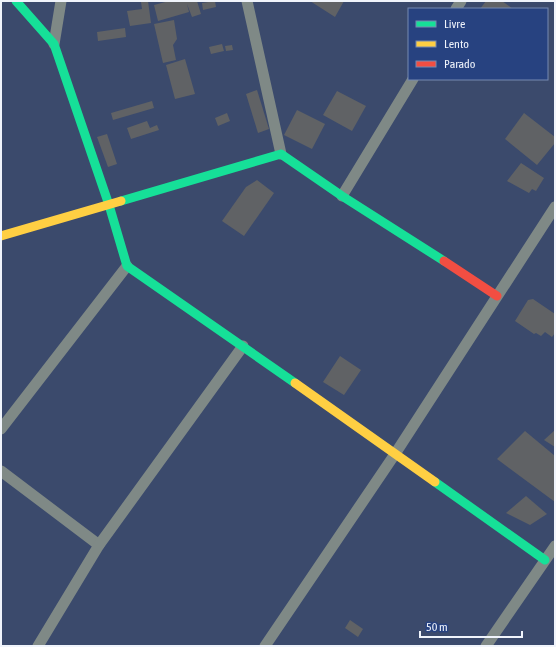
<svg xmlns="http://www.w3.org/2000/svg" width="556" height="647" font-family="'Asap Condensed',sans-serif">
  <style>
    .building { fill: #606265 }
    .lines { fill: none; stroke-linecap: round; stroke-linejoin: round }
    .street { stroke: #7f8986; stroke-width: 11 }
    .fast { stroke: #16e098; stroke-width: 9 }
    .slow { stroke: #ffcf43; stroke-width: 9 }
    .jam { stroke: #f24e42; stroke-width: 9 }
  </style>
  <rect width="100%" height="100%" fill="#3b4a6c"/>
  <g class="building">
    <polygon points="148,1 151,23 130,26 127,11 142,9 141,2"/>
    <polygon points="169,1 197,1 201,14 192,17 187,4 189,12 158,21 154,5"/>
    <polygon points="215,1 216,7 203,10 202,3"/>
    <polygon points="310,1 344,1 335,17"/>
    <polygon points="486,1 502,1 513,9 480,9"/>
    <polygon points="174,20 177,39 173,45 176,60 163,63 154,24"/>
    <polygon points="125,28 126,37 98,41 97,32"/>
    <polygon points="222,44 224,51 211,54 209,47"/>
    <polygon points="232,45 233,50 226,51 225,46"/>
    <polygon points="185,59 195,94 175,99 166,65"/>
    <polygon points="257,90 269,129 258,133 246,94"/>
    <polygon points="337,91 366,106 352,131 323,115"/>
    <polygon points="152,101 154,108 113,120 111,113"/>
    <polygon points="297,110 325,124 312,149 284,135"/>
    <polygon points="227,113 230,121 218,126 215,118"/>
    <polygon points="524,113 555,137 555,143 537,165 505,139"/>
    <polygon points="147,121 150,128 157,125 159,130 131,139 127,128"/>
    <polygon points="107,134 117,164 108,167 97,137"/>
    <polygon points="521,163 544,178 536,191 532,189 529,193 507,181"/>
    <polygon points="257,180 274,193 244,236 222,221 246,187"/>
    <polygon points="533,299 555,314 555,333 552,337 545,332 541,336 536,333 534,334 515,321 528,300"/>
    <polygon points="340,356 361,370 344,395 323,382"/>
    <polygon points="555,430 555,447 544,440"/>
    <polygon points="525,431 555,456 555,502 497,459"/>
    <polygon points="526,496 547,514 530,525 506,513"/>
    <polygon points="350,620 363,629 358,637 345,628"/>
  </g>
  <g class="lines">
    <g class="street">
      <polyline points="247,1 281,154"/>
      <polyline points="456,9 461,1"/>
      <polyline points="54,44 61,1"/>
      <polyline points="342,196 413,79"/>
      <polyline points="1,429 127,266"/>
      <polyline points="1,471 99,545"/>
      <polyline points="38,646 99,545 243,346"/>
      <polyline points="265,646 395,454 555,207"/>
      <polyline points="486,646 555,546"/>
    </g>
    <g class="fast">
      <polyline points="16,1 54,44 109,205 127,266 295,383"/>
      <polyline points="121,201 281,154 342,196 444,261"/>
      <polyline points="435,482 545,560"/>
    </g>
    <g class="slow">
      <polyline points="1,236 121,201"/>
      <polyline points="295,383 435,482"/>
    </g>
    <polyline class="jam" points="444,261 497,296"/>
  </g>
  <rect width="556" height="647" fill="none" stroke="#f0f4fb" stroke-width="4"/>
  <rect x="408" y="8" width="140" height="72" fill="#274280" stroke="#7789b1"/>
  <rect x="416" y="21" width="20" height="6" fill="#16e098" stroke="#7789b1"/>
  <text x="444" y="28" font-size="12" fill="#f0f4fb">Livre</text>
  <rect x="416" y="41" width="20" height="6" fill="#ffcf43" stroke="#7789b1"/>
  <text x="444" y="48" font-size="12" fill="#f0f4fb">Lento</text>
  <rect x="416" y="61" width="20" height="6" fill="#f24e42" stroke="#7789b1"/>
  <text x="444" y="68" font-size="12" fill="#f0f4fb">Parado</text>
  <path d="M420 631v6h102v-6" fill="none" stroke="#f0f4fb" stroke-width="2"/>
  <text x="426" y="631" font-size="12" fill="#f0f4fb" stroke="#274280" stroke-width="3" paint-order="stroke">50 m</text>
</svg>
